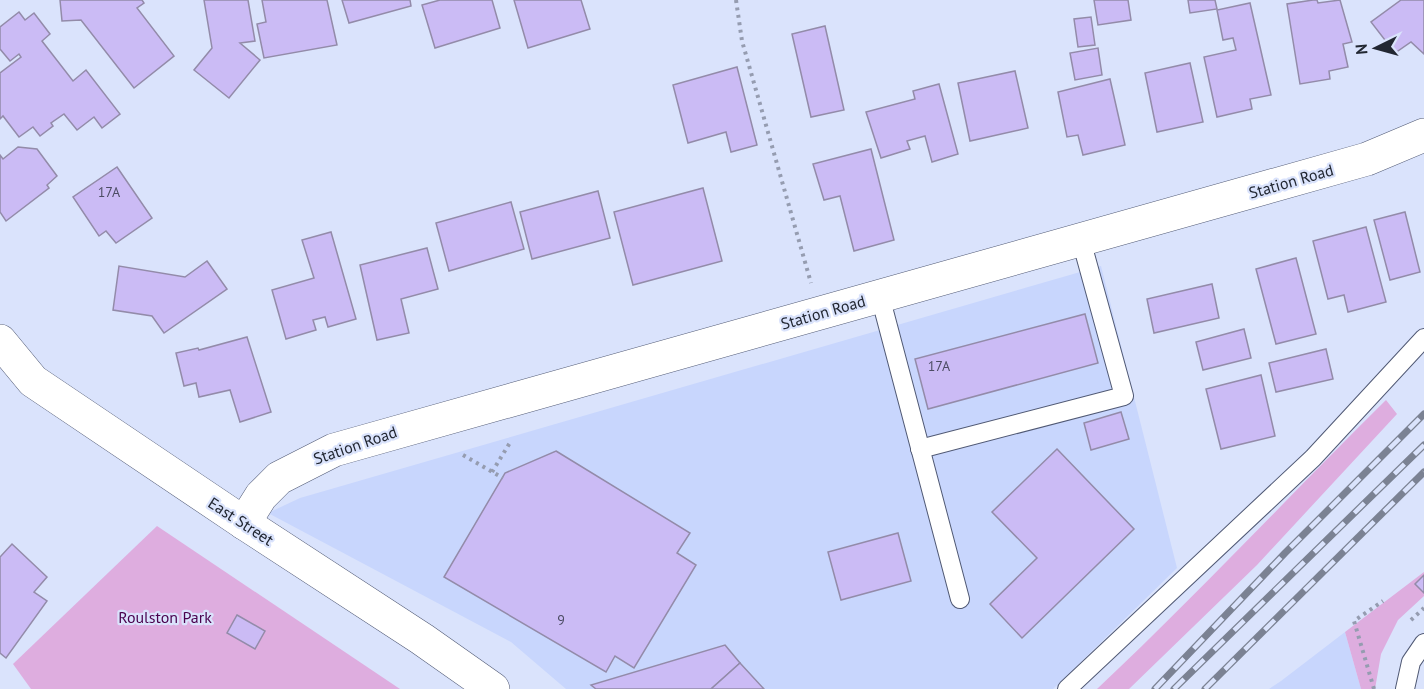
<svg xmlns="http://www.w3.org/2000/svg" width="1424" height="689" font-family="'PT Sans',sans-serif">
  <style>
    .built { fill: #c8d6fd }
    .green { fill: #deaddf }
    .building { fill: #cbbbf5; stroke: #938ba9; stroke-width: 1.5 }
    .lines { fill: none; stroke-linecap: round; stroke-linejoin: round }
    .service-casing { stroke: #505974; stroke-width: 20 }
    .minor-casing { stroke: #505974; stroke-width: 34 }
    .primary-casing { stroke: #505974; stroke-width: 34 }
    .path { stroke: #959cb0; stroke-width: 4; stroke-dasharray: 3 4.5; stroke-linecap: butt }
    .service { stroke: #fff; stroke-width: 18 }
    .minor { stroke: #fff; stroke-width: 33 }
    .primary { stroke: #fff; stroke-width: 33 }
    .rail-casing { stroke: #7b8293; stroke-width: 7 }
    .rail { stroke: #dae3fc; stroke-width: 4.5; stroke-dasharray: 14; stroke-linecap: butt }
    .labels { text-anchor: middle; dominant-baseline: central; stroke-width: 4.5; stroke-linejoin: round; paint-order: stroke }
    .number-label { font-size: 14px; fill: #4c4c63 }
    .street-label { font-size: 16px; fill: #222732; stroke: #dae3fc }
    .park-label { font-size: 16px; fill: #49014d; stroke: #dae3fc }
  </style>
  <rect width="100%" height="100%" fill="#dae3fc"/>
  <g class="built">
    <polygon points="1101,266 1177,568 1053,689 566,689 511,642 268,513 300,498"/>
    <polygon points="1345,632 1361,689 1269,689 1281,681"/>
  </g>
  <g class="green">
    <path d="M1386 400 1397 414 1257 565 1129 689H1097C1196 596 1289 496 1386 400Z"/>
    <polygon points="157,526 400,689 31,689 13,664"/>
    <polygon points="1424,572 1424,596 1398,620 1381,654 1375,689 1361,689 1345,632"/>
  </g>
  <g class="building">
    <polygon points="60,0 142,0 144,3 137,8 174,56 134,88 81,20 62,21"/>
    <polygon points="204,0 248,0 255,41 240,43 260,60 229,98 194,70 212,48"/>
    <polygon points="262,0 327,0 337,45 264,58 257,24 266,22"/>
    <polygon points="342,0 410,0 411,6 349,23"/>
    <polygon points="440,0 492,0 500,28 435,48 422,5"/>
    <polygon points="514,0 581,0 590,29 528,48"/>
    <polygon points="1094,0 1128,0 1131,20 1098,25"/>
    <polygon points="1188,0 1215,0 1217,9 1190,13"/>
    <polygon points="1313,0 1317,0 1318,3 1340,0 1352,42 1343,44 1348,67 1329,71 1330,79 1300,84 1287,4"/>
    <polygon points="1401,0 1424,0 1424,54 1411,42 1395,53 1371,22"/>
    <polygon points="1250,3 1271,95 1250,99 1252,109 1217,117 1204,57 1236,50 1233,38 1223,40 1217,10"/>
    <polygon points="19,12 25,20 34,13 50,34 42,41 73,81 86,70 120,114 102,128 94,117 77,130 64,114 51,123 53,126 40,136 33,127 19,137 3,116 0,119 0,73 21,57 19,54 10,61 0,49 0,27"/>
    <polygon points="1091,17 1095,45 1078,47 1074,19"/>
    <polygon points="825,26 844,110 811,117 792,34"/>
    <polygon points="1098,48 1102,75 1075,80 1070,53"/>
    <polygon points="1190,63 1203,122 1157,132 1145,73"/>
    <polygon points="737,67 757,145 731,152 726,132 688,143 673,85"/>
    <polygon points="1015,71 1028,128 970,141 958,83"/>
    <polygon points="1110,79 1125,145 1083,155 1078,135 1067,137 1058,92"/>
    <polygon points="939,84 958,154 932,162 925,136 907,141 910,149 881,158 866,112 915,99 913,91"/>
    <polygon points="18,147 37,149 57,176 47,185 49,188 6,221 0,212 0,155 3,159"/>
    <polygon points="871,149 894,240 854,251 840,196 824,200 813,164"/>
    <polygon points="117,167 152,218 116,243 106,231 99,236 73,197"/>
    <polygon points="703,188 722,261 633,285 614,212"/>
    <polygon points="598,191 610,238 532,259 520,212"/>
    <polygon points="511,202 524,249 449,271 436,223"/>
    <polygon points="1405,212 1420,272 1390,280 1374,220"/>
    <polygon points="1366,227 1386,302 1348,312 1344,295 1328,299 1313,241"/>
    <polygon points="331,232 356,319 328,327 325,317 313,320 316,330 286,339 272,290 314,278 302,240"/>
    <polygon points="427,248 438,289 401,299 409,333 377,340 360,265"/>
    <polygon points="1296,258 1316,334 1276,344 1256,269"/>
    <polygon points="207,261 227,289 164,333 152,316 113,310 119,266 185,277"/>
    <polygon points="1212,284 1219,318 1154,333 1147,299"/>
    <polygon points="1085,314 1098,363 928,409 915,359"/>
    <polygon points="1244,329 1251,358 1203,370 1196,342"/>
    <polygon points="247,337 271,412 240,422 230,390 199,397 196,383 184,386 176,353 198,348 199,350"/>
    <polygon points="1326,349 1333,379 1276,392 1269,363"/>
    <polygon points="1261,375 1275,436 1221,449 1206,389"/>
    <polygon points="1121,412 1129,439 1091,450 1084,423"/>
    <polygon points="1057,449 1134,529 1022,638 990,604 1037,558 992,512"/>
    <polygon points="556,451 690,533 677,553 696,565 634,668 615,656 606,672 444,577 505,473"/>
    <polygon points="898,533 911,581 841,600 828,552"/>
    <polygon points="12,544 47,577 34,592 47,601 6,658 0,653 0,557"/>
    <polygon points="1424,575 1424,593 1415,584"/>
    <polygon points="237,615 265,631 255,649 227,633"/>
    <polygon points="725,645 740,663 711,689 596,689 591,685"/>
    <polygon points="740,663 764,689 711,689"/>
  </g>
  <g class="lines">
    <defs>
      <g id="service">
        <polyline points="880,296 960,599"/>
        <polyline points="920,449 1124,396 1081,240"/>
        <polyline points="1067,689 1313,458 1424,338"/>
        <polyline points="1405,689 1411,662 1424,643"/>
      </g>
      <polyline id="minor" points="244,523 261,496 279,478 334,450 1367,159 1424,135"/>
      <polyline id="primary" points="0,341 33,381 244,523 422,639 493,689"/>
    </defs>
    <use href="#service" class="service-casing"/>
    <use href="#minor" class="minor-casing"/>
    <use href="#primary" class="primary-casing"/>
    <g class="path">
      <polyline points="736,0 742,41 811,283"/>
      <polyline points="463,455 503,478"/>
      <polyline points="492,472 511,441"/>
      <polyline points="1411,620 1424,608"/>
      <polyline points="1374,689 1354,621 1383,601"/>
    </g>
    <use href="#service" class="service"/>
    <use href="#minor" class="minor"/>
    <use href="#primary" class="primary"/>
    <defs>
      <g id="rail">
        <polyline points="1155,689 1285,553 1424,414"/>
        <polyline points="1174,689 1424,445"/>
        <polyline points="1205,689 1424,472"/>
      </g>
    </defs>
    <use href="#rail" class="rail-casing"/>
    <use href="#rail" class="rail"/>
  </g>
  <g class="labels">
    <g class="number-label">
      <text x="109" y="192">17A</text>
      <text x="939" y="366">17A</text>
      <text x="561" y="620">9</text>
    </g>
    <g class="street-label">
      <text transform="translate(1291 181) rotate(-16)">Station Road</text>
      <text transform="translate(823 312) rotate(-16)">Station Road</text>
      <text transform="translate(355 445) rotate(-19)">Station Road</text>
      <text transform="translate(241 521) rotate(33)">East Street</text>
    </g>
    <g class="park-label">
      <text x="165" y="617">Roulston Park</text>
    </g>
  </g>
  <g transform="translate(1376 48) rotate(265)" stroke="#dae3fc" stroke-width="4.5" paint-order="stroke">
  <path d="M0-4.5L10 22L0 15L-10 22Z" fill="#222732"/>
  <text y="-9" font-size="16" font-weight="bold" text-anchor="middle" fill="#222732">N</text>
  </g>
</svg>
